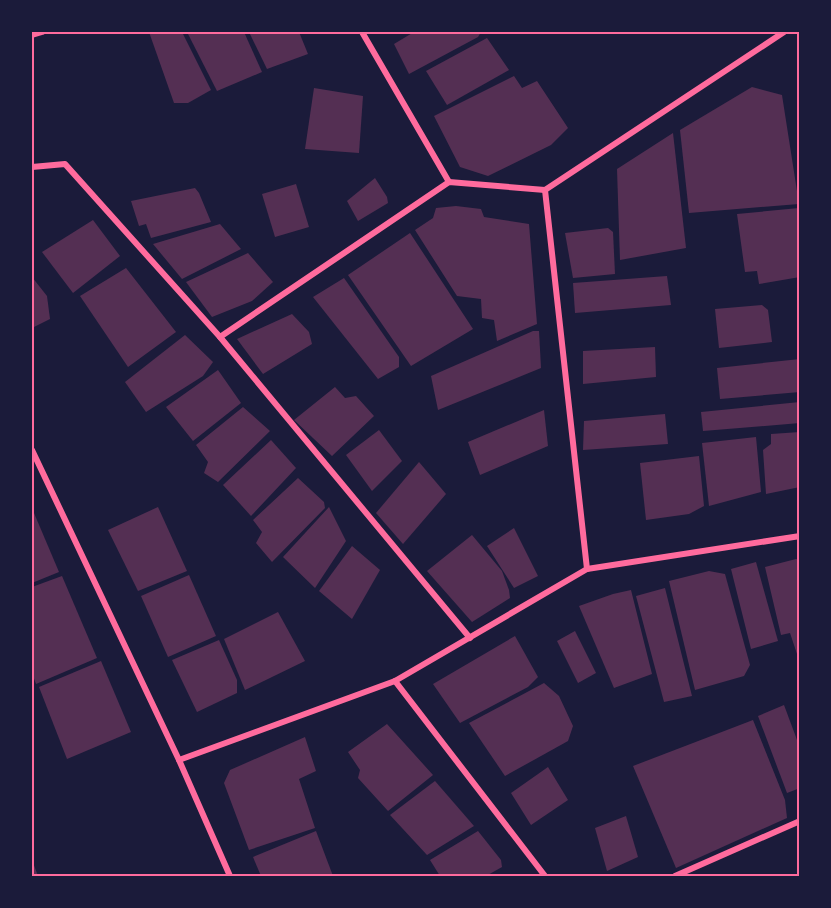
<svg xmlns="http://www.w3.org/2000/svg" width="831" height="908" font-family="Karla,sans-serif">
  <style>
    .building { fill: #542f53 }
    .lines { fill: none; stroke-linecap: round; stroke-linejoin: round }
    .minor { stroke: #ff6b9d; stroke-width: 6 }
    .neatline { fill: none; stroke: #ff6b9d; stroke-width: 2 }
  </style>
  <rect width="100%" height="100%" fill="#1b1b3a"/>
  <g class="building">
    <polygon points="149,32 182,32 211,90 188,103 174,103"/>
    <polygon points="187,32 244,32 262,72 217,91"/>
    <polygon points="249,32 299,32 308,54 267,69"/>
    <polygon points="414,32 481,32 478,37 409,74 394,44"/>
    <polygon points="487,38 509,70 447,105 426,71"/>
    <polygon points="514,76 522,88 537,81 568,128 551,145 488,176 460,167 434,116"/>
    <polygon points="752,87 782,95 799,204 689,213 680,130"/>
    <polygon points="314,88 363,96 359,153 305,149"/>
    <polygon points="673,133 686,248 620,260 617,169"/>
    <polygon points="375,178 387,197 388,203 358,221 347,201"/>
    <polygon points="296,184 309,227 275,237 262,194"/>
    <polygon points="195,188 199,193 211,222 151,238 146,224 139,226 131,201"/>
    <polygon points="456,206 481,209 484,217 529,224 537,324 497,341 494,320 482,318 481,299 457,296 415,230 433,218 436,208"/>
    <polygon points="799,208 800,277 759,284 757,271 745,272 737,214"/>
    <polygon points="93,220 120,256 73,293 42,252"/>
    <polygon points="220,224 241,249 182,279 153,244"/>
    <polygon points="608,228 613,232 615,274 573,278 565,233"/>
    <polygon points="410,233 473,329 411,366 348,275"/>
    <polygon points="248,253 273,282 252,301 212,317 186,282"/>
    <polygon points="126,268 176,332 128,367 80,296"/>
    <polygon points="667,276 671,305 575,313 573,283"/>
    <polygon points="32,277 47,296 50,319 32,328"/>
    <polygon points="344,278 399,357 399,367 378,379 313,297"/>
    <polygon points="762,305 768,310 772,342 719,348 715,309"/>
    <polygon points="292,314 309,332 312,344 263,374 237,339"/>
    <polygon points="533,331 539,331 541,368 438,410 431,376"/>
    <polygon points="185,335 213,362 203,376 146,412 125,382"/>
    <polygon points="655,347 656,377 583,384 583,351"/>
    <polygon points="800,359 800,392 720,399 717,368"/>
    <polygon points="218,370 241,403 193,441 166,407"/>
    <polygon points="335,387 345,398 356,396 374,416 332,456 294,420"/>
    <polygon points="800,402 800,423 703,431 701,412"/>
    <polygon points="243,407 270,431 218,482 204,473 208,462 196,445"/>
    <polygon points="544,410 548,446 480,475 468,442"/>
    <polygon points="665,414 668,444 583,450 584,421"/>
    <polygon points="379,430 402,461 372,491 346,455"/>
    <polygon points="800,432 800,487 766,494 763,450 771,444 771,434"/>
    <polygon points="756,437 761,492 709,506 702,443"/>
    <polygon points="271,440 296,468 251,516 223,485"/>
    <polygon points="699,456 704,506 689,514 646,520 640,463"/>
    <polygon points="419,462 446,494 403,544 376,513"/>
    <polygon points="298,478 324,502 325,508 272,562 256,543 262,532 253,520"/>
    <polygon points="158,507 187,571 138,591 108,530"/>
    <polygon points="329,507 346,541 315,588 283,557"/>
    <polygon points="34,513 59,572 32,583 32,514"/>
    <polygon points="514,528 538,576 514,588 487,546"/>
    <polygon points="472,535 502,571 509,590 510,598 472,622 427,571"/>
    <polygon points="352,546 380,570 352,619 319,591"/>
    <polygon points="796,559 800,560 799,660 790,633 781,635 765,567"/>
    <polygon points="756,562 778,641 751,649 731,569"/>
    <polygon points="709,571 725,574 750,665 744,676 695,690 669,581"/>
    <polygon points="189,575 216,636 168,657 141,596"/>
    <polygon points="62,576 97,658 36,684 32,673 32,587"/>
    <polygon points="665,588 692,696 664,702 636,596"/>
    <polygon points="631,590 652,674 614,688 579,606 613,594"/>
    <polygon points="278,612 305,661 245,690 224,639"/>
    <polygon points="575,631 596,673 578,683 557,641"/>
    <polygon points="515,636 538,677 528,687 460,723 433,684"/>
    <polygon points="219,640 237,680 237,693 197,712 172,660"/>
    <polygon points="101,661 131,732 67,759 39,687"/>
    <polygon points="544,683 559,696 573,726 568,741 505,776 469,723"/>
    <polygon points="784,705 800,748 800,788 787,793 758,716"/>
    <polygon points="753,720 785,800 787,818 676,868 633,766"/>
    <polygon points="387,724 433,775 388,811 358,778 360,770 348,752"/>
    <polygon points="305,737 316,771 299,779 315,828 249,850 224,783 230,770"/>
    <polygon points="548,767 568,800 531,825 511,793"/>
    <polygon points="435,781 474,826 427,855 390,815"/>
    <polygon points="626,816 638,857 607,871 595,828"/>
    <polygon points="316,831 333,876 261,876 253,857"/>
    <polygon points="478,831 501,860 502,867 486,876 440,876 430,860"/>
    <polygon points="32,860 38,876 32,876"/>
  </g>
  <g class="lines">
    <g class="minor">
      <polyline points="362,32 449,182"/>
      <polyline points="32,35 42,32"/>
      <polyline points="32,167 65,164 220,337 470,638"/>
      <polyline points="220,337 449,182 545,190"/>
      <polyline points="32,450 179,760 230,876"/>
      <polyline points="587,569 545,190 784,32"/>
      <polyline points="395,681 545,876"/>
      <polyline points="179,760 395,681 587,569 800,536"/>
      <polyline points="675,876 800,821"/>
    </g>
  </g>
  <rect width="831" height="908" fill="none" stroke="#1b1b3a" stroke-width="66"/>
  <rect x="33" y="33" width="765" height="842" class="neatline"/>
</svg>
